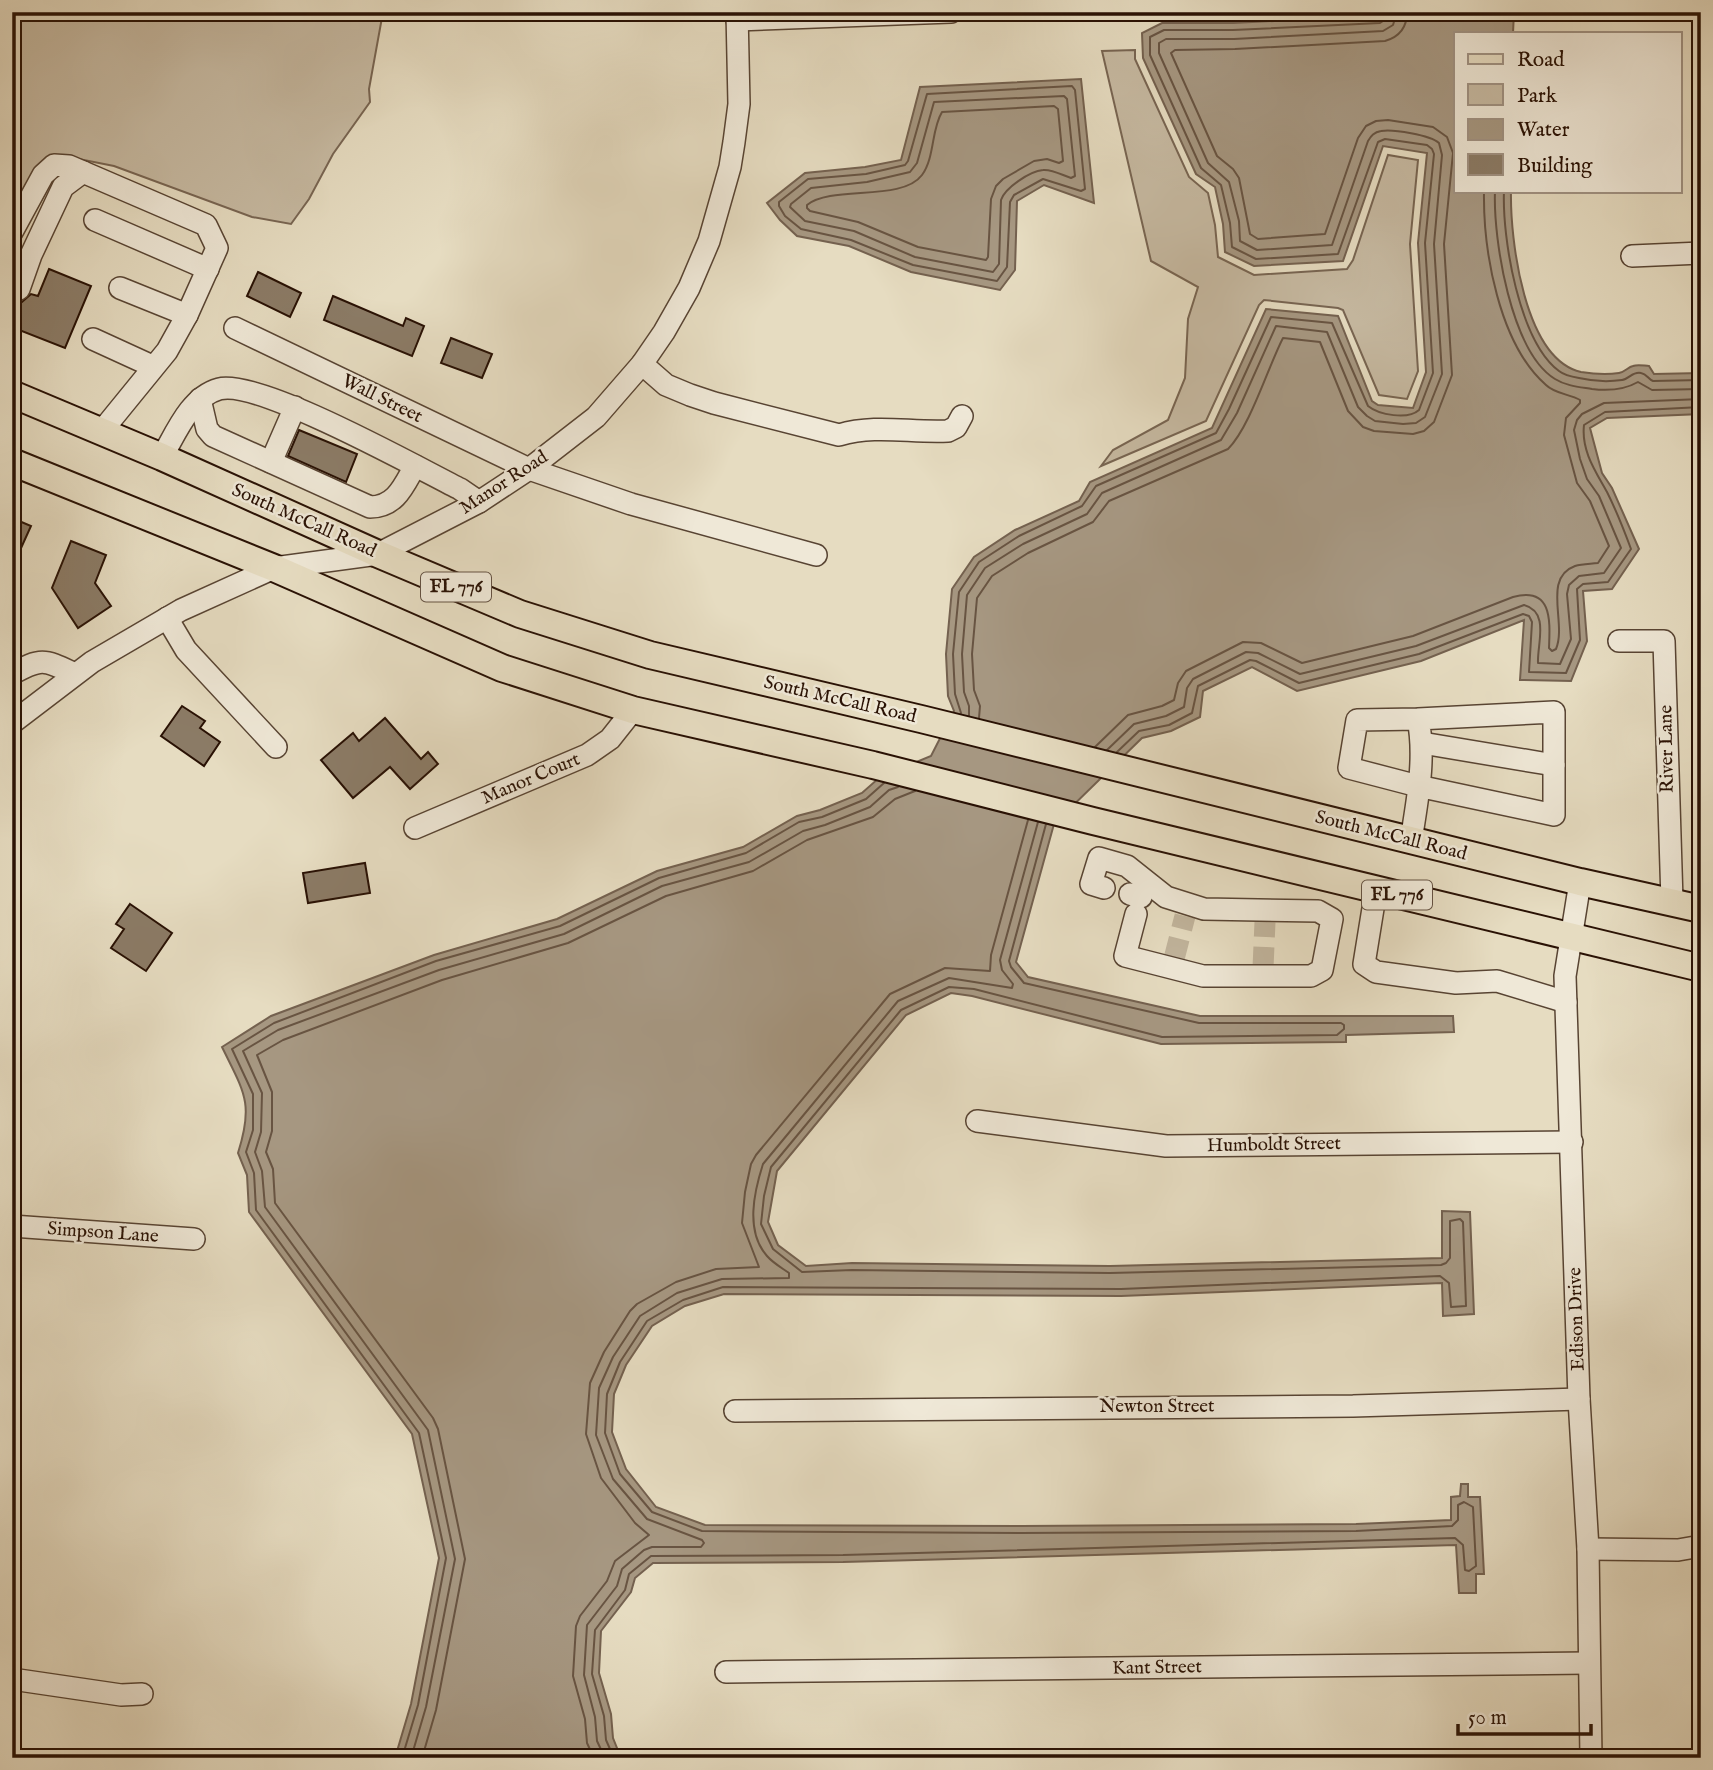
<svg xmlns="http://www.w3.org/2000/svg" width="1713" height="1770" font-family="'IM FELL English',serif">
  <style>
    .green { fill: #c6b9a1; stroke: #786552; stroke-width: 2 }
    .water { fill: #a69781; stroke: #74614f; stroke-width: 2 }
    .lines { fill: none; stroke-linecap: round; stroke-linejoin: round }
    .shore { stroke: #685442; stroke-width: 2 }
    .building { fill: #8b7b66; stroke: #291104; stroke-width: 2 }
    .minor-tunnel { stroke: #c0b39b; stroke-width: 21; stroke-dasharray: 21 10; stroke-linecap: butt }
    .minor-casing { stroke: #584433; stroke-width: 24 }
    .major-casing { stroke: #291104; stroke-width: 30 }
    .minor { stroke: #efe8d7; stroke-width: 21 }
    .major { stroke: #e6dcc1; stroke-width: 26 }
    .labels { text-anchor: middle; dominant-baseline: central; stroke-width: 5; stroke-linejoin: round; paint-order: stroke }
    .shield { fill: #efe8d7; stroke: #645243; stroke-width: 2 }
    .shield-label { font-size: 18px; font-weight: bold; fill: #291104 }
    .street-label { font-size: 19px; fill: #291104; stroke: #efe8d7 }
  </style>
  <rect width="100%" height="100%" fill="#e6dcc1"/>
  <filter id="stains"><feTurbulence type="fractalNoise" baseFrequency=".00286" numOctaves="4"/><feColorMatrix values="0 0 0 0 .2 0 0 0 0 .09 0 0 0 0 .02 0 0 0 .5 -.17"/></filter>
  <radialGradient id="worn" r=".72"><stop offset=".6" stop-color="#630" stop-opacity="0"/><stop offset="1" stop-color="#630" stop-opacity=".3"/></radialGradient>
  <g class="green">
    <polygon points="12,12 383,12 369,89 370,102 333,154 309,199 291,224 252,217 114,166 69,157 15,196 12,195"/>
    <polygon points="1135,50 1135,59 1189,177 1208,193 1215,225 1218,257 1254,275 1347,269 1353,260 1388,155 1418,160 1410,244 1418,371 1407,399 1379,395 1343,310 1338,308 1264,300 1259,305 1206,421 1101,466 1113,450 1168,420 1185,378 1188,319 1198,287 1151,261 1102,51"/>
  </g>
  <g class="water">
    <path d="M1414 12H1514L1513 33H1456V191H1511C1510 239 1524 359 1581 372 1593 374 1607 375 1619 373 1625 372 1628 367 1633 366 1638 364 1645 366 1649 366L1654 374 1701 373V414L1607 418 1590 428 1602 473 1612 488 1639 549 1612 589 1583 591 1587 641 1571 681 1520 680 1524 620 1421 661 1297 691 1252 667 1203 691 1200 717 1171 731 1142 738 1054 824 1016 962 1028 977 1200 1016H1453L1454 1032 1346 1035V1042L1161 1044 972 996 951 993 906 1015 777 1171 768 1222 778 1245 806 1266 852 1263 1110 1266 1442 1258V1211L1470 1212 1474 1314 1443 1316 1442 1283 1121 1296 724 1294 685 1306 652 1326 626 1365 614 1394 612 1432 626 1469 656 1507 705 1525 1021 1526 1356 1524 1451 1520V1497L1460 1496 1461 1484H1468V1497H1480L1484 1574H1476V1593H1459L1456 1545 843 1562 653 1563 635 1578 631 1592 601 1631 599 1673 611 1714 613 1738 621 1758H395L411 1704 439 1558 412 1434 249 1212 247 1175 238 1153C254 1103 244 1092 222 1047L271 1016 434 955 557 919 657 871 743 847 797 816 820 810 862 793 880 777 931 756 954 711 948 696 946 654 952 589 974 557 1015 530 1079 501 1090 482 1212 428 1266 309 1338 316 1372 401 1378 405 1413 408 1426 372 1418 243 1427 153 1383 146 1343 261 1254 266 1225 252 1223 224 1215 187 1196 174 1143 58 1142 33 1162 23H1233L1413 14Z"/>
    <polygon points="1081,79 1094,203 1044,185 1017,201 1015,270 1000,290 911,272 849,246 797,236 780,220 767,203 805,173 865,167 901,160 920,87"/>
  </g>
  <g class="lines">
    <g class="shore">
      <polygon points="1072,86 1075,90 1085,189 1081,191 1043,179 1014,195 1010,202 1007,267 997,281 913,265 851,240 801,229 785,216 779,206 779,202 808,179 866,174 905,165 908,161 927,94"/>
      <path d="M1064 96 1067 99 1075 176 1071 178C1062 175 1052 169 1043 170 1030 171 1005 188 1001 200L999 264 993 272 915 257 854 231 805 221 790 207 791 204 811 188 867 182 910 172 917 163 934 102Z"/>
      <path d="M1054 106 1058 109 1063 161 1059 163 1047 159 1034 161 1003 179 996 186 991 199 988 257 986 260 918 247 858 222 810 211 807 208V205C832 185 902 202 922 175 935 157 931 130 942 112Z"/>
      <path d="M1495 191C1493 239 1511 352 1555 379 1566 386 1580 387 1592 389 1608 391 1624 390 1638 382L1652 390 1701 389"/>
      <path d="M1504 191C1502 238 1519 341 1559 371 1564 375 1573 377 1579 378 1592 381 1608 382 1622 380 1629 379 1633 371 1641 373 1647 374 1648 379 1653 381L1701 380"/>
      <path d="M961 713 955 694 953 654 959 592 979 562 1019 536 1082 506 1096 486 1216 433 1229 409 1271 317 1332 323 1368 406C1379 415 1408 420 1419 410L1433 373 1425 243 1434 154 1432 149 1427 145 1385 139 1378 142 1338 254 1256 259 1232 247 1230 223 1221 185 1201 168 1150 55V37L1164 30H1233L1380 23 1386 19 1388 12"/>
      <path d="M969 716V706L964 692 962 654 967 595 985 568 1023 544 1087 514 1102 493 1221 440 1237 413 1276 326 1327 332 1358 407 1367 416 1375 421 1403 424 1416 423 1425 417 1442 374 1434 244 1442 155 1439 143C1430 135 1393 129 1381 131 1374 132 1371 136 1368 141L1332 245 1257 250 1240 241 1239 221 1229 182 1208 163 1159 53V43L1166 39H1234L1383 31 1393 25 1397 12"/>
      <path d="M979 718 980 706 974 690 972 654 977 598 992 576 1028 553 1093 522 1109 501 1228 449C1250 427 1268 367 1283 338L1320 342 1348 411 1363 427 1374 431 1413 434 1424 431 1434 422 1452 375 1444 244 1453 153 1447 137 1433 127 1388 120 1376 121 1366 126 1358 138 1325 234 1258 239 1250 234 1239 178 1233 169 1217 156 1171 53 1175 50 1235 49 1385 41C1399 37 1407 27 1407 12"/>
      <path d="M1095 747 1128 715 1162 706 1174 700 1178 683 1186 671 1243 642 1261 643 1302 663 1413 636 1513 597C1553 586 1550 622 1549 648L1552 651 1556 649C1567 623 1542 578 1575 566 1582 564 1590 564 1598 563L1609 546 1590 501 1577 483 1564 435 1566 418 1580 403V400C1570 394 1555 394 1546 385 1499 344 1483 251 1484 191"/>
      <path d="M1107 750 1134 724 1166 716 1184 707 1187 688 1193 679 1246 652 1258 653 1300 674 1416 646 1524 605C1550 612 1537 644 1538 663L1560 664 1571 639 1567 594 1569 585 1579 576 1604 573 1621 548 1599 496 1587 479 1580 459 1574 430 1577 420 1582 414 1604 403 1701 399"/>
      <path d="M1117 752 1139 731 1169 725 1192 713 1198 686 1250 660 1256 661 1299 683 1419 654 1523 614 1529 616 1532 622 1529 672 1566 673 1580 640 1577 589 1583 584 1608 582 1631 549C1624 530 1616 510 1607 492 1596 472 1581 451 1584 425L1605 412 1701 407"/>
      <polyline points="402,1758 418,1705 446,1558 419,1433 256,1210 254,1173 246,1152 253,1130 253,1094 232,1049 274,1023 436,961 560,926 659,878 746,853 799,822 822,817 866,799 884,783"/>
      <polyline points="411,1758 426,1707 455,1559 428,1430 265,1207 262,1171 255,1152 261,1132 262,1093 243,1051 278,1030 439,970 564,934 662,886 749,862 803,831 825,825 870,807 889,790 898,787"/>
      <polyline points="422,1758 436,1710 465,1559 438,1429 433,1418 275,1203 273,1169 266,1152 272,1131 272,1092 257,1055 283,1040 442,980 568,943 666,896 753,871 807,840 873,817 895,799 915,791"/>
      <polyline points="594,1758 587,1743 585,1719 573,1676 576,1626 580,1616 607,1581 615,1561 649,1535 635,1523 601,1478 586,1434 590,1383 604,1352 630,1311 637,1304 676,1282 716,1269 759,1267 742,1223 745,1192 751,1164 756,1155 890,994 945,968 990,971 991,955 1028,820"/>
      <path d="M605 1758 597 1741 595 1717 584 1675 587 1625 617 1586 622 1569 644 1550 652 1547H701L704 1543 702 1540 647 1519 613 1479 596 1435 599 1388 613 1357 640 1316 677 1293 722 1279 789 1278V1273C782 1268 773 1263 767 1256 745 1231 754 1192 763 1164L898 1001 949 978 1012 988 1013 984 1002 970 1000 960 1038 822"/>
      <polyline points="614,1758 606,1740 604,1716 592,1674 595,1630 625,1590 629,1574 651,1556 843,1555 1455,1538 1463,1545 1465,1570 1469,1571 1476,1566 1473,1507 1464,1502 1458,1505 1458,1520 1452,1526 1356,1531 1021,1533 702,1531 652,1512 620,1474 605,1433 607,1394 620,1362 647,1321 683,1300 723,1287 1121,1289 1440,1276 1449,1283 1451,1307 1466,1306 1463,1222 1460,1219 1450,1221 1450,1258 1446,1263 1441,1265 1110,1273 852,1270 802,1272 773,1249 761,1224 764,1196 771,1167 901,1010 949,987 974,989 1162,1037 1337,1035 1344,1029 1344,1025 1341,1023 1199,1023 1024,983 1011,967 1009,961 1046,824"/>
    </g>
  </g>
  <g class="building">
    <polygon points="49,269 91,286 65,348 14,328 20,314 12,311 12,300 22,302 31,294 38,296"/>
    <polygon points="258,272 301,293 290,317 247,296"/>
    <polygon points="333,296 403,326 406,318 424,326 412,356 324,320"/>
    <polygon points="451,338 492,354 482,378 441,363"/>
    <polygon points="299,430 357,454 346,482 288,456"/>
    <polygon points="12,518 31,526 12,568"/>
    <polygon points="71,541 106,555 95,583 111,606 78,628 52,588"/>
    <polygon points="182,706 205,721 200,728 220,742 204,766 161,736"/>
    <polygon points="385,718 421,759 428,752 438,764 410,789 390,767 353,798 321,760 353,733 359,741"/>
    <polygon points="365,863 370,893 308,903 303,873"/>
    <polygon points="130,904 172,933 146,971 111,948 124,929 116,924"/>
  </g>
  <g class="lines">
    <g class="minor-tunnel">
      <polyline points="1174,959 1185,916"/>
      <polyline points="1263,968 1265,922"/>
    </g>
    <defs>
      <g id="minor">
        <polyline points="737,20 951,12"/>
        <polyline points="95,220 208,269"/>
        <polyline points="12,232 43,175 54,165 69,166 206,225 217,248 187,315 167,351 101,432"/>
        <polyline points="1632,256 1701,253"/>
        <polyline points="120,288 187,315"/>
        <polyline points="19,289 31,255 63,187 83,172"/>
        <polyline points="235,328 529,469 631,504 816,555"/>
        <polyline points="93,339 152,366"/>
        <path d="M642 364 666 385 690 395 714 403 839 435C877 424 909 433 948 431L956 427 962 416"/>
        <path d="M200 399 207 429 213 436 370 507C396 507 404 485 415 466"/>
        <path d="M162 457C176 433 190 397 219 389 257 378 418 468 460 489L479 502"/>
        <polyline points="271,462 295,407"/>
        <polyline points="167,618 186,650 276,747"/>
        <polyline points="1619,641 1664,641 1672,901"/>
        <path d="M12 674C42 657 45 660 75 674"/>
        <polyline points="12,723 92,662 181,610 274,568 378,554 479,502 529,469 596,417 642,364 664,332 689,288 709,241 730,167 734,142 739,104 737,12"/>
        <polyline points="1422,743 1554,765"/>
        <polyline points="415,828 587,755 610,739 633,710"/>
        <path d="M1411 841C1417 801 1426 759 1418 719L1357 720 1349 768 1418 786 1554 815V712L1418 719"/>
        <polyline points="1580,882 1565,976 1579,1399 1588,1549 1591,1758"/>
        <polyline points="1104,888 1091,884 1099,858 1127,866 1166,897 1204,909 1318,911 1332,919 1322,970 1311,976 1203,976 1125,956 1136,914"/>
        <polyline points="1376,890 1364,964 1376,972 1456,983 1497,981 1566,1002"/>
        <polyline points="1130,894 1141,897"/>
        <polyline points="977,1121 1166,1146 1572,1142"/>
        <polyline points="12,1226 194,1239"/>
        <polyline points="735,1411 1353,1406 1579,1399"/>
        <polyline points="1588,1549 1678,1550 1701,1546"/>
        <polyline points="726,1672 1588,1663"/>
        <polyline points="12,1679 121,1695 142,1694"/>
      </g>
      <g id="major">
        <polyline points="12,394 162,457 378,554 520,614 650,655 921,719 1580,882 1701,909"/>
        <polyline points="12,462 274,568 502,668 633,710 873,765 1093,821 1701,968"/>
      </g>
    </defs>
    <use href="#minor" class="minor-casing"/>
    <use href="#major" class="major-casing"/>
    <use href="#minor" class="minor"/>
    <use href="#major" class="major"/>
  </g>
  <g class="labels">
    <g class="shield">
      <rect x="421" y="572.5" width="70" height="29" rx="5"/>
      <rect x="1362" y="880.5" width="70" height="29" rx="5"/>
    </g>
    <g class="shield-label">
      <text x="456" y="587">FL 776</text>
      <text x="1397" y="895">FL 776</text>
    </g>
    <g class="street-label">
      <text transform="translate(382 399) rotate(26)">Wall Street</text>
      <text transform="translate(504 483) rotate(-33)">Manor Road</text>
      <text transform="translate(304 521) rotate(24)">South McCall Road</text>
      <text transform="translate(840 700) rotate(13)">South McCall Road</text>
      <text transform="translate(1667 749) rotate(-91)">River Lane</text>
      <text transform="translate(531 779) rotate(-23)">Manor Court</text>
      <text transform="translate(1391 836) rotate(14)">South McCall Road</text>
      <text transform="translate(1274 1145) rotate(-1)">Humboldt Street</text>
      <text transform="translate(103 1233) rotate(4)">Simpson Lane</text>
      <text transform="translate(1577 1319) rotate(-92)">Edison Drive</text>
      <text x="1157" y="1407">Newton Street</text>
      <text transform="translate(1157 1668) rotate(-1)">Kant Street</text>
    </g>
  </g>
  <rect width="1713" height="1770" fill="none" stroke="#e6dcc1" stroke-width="42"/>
  <rect x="14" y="14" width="1685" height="1742" fill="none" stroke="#291104" stroke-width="3.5"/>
  <rect x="21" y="21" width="1671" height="1728" fill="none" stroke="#291104" stroke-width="2"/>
  <rect x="1454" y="32" width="228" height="161" fill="#efe8d7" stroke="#a09283" stroke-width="2"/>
  <rect x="1468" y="54" width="35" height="10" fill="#e6dcc1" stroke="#a09283" stroke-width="2"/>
  <text x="1517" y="66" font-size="21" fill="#291104">Road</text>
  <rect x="1468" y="84" width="35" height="21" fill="#c6b9a1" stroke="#a09283" stroke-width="2"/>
  <text x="1517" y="102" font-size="21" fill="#291104">Park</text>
  <rect x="1468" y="119" width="35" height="21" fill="#a69781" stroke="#a09283" stroke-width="2"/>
  <text x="1517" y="136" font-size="21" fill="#291104">Water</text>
  <rect x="1468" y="154" width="35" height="21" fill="#8b7b66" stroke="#a09283" stroke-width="2"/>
  <text x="1517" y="172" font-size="21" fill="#291104">Building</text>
  <path d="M1458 1724v10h133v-10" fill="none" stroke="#291104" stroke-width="3.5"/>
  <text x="1468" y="1724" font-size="21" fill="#291104" stroke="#efe8d7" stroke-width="5" paint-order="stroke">50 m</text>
  <rect width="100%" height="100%" filter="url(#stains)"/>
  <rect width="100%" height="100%" fill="url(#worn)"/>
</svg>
